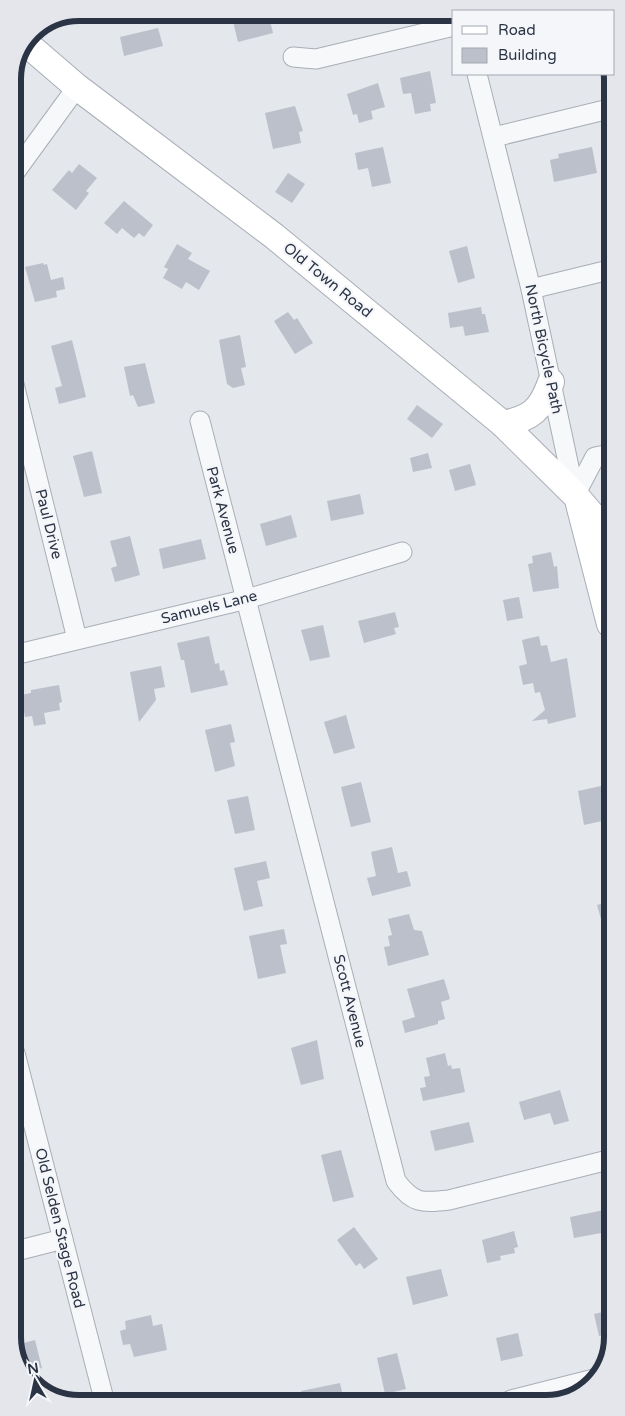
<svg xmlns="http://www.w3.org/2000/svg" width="625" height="1416" font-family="'Varela Round',sans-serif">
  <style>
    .building { fill: #bbc0ca }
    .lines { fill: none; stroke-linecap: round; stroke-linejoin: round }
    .street-casing { stroke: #a9aeb7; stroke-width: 21 }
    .secondary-casing { stroke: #a9aeb7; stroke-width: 28 }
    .street { stroke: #f7f8fa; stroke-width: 19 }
    .secondary { stroke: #fff; stroke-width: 26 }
    .labels { text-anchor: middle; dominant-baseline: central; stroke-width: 4.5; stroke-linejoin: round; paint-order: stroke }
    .street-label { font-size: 15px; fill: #2b3445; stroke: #f4f6f9 }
    .rim { fill: none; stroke: #2b3445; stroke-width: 6 }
  </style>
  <rect width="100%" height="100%" fill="#e4e7ec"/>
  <g class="building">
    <polygon points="248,13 268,13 273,33 238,42 232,17"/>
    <polygon points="158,28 163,46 124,56 120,37"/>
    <polygon points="430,71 436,103 430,104 431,111 415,114 411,93 403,94 400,78"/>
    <polygon points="378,83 385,107 371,111 373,119 359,123 357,114 353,115 347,94"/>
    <polygon points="295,106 303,131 299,132 301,143 273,149 265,113"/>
    <polygon points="383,147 391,183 372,187 368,168 358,170 355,153"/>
    <polygon points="592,147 597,173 554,182 550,160 559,158 558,154"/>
    <polygon points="79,164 97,178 86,191 89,193 76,210 52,190 69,170 72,173"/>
    <polygon points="288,173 305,184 292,203 275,192"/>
    <polygon points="124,201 153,225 144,237 139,233 134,238 122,228 117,234 104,223"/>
    <polygon points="177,244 192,253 188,259 210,271 199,290 186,282 182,289 163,278 168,269 164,267"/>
    <polygon points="467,246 475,278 458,283 449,251"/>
    <polygon points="43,263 44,265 47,264 51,280 63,277 65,289 56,291 57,297 35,302 25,267"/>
    <polygon points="481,307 482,314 485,314 489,332 465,336 463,326 450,328 448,313"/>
    <polygon points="288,312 294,320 297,318 313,343 295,354 274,321"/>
    <polygon points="240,335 246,367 241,368 245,385 233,388 227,384 219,340"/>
    <polygon points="72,340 86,397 59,404 55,388 62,386 51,346"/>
    <polygon points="145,363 155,403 138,407 133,395 130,396 124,367"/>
    <polygon points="417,405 443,424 432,438 407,419"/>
    <polygon points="92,451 102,493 84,497 73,456"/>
    <polygon points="428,453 432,468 413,472 410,458"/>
    <polygon points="470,464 476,485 455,491 449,470"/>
    <polygon points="360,494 364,514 331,521 327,501"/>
    <polygon points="291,515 297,537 266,546 260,524"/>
    <polygon points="130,536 140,575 115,582 111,568 117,566 110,541"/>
    <polygon points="201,539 206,559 163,569 159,549"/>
    <polygon points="551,552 554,567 557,566 559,588 533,592 528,564 533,563 532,556"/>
    <polygon points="519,597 523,618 507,621 503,600"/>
    <polygon points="395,612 399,627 394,628 396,634 364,643 358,621"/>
    <polygon points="323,625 330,657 310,661 301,630"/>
    <polygon points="209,636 215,664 219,663 220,671 224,670 228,685 191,693 184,660 181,660 177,643"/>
    <polygon points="539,636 541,646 547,645 551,662 567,658 576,717 548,724 547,719 532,721 545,710 540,692 535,693 533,683 523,685 519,666 527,664 522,640"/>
    <polygon points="161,666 165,687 154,689 156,700 139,722 130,672"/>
    <polygon points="59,685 62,702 59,703 60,710 44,713 46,724 34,726 32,716 25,717 21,695 31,693 31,690"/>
    <polygon points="346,715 355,748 334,754 324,722"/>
    <polygon points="231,724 235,742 230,743 235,766 215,772 205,730"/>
    <polygon points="361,782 371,822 351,827 341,787"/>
    <polygon points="601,786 604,802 611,800 611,819 584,825 578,791"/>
    <polygon points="248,796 255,830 235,834 227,800"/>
    <polygon points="392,847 398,873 407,871 411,886 372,896 367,878 376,876 371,852"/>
    <polygon points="266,861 270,878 257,881 263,906 244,911 234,868"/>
    <polygon points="611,901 611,943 608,944 597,905"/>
    <polygon points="409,914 414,930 422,931 429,955 388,966 384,947 390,946 388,936 392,935 388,919"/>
    <polygon points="284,929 287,944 280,945 286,973 258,979 249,936"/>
    <polygon points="444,979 450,999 441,1002 445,1019 438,1021 438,1024 405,1033 402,1021 415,1017 407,989"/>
    <polygon points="317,1040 324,1079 301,1085 291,1048"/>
    <polygon points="445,1053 448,1066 451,1065 452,1069 460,1068 465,1092 423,1101 420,1088 426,1087 424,1077 430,1076 426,1058"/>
    <polygon points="560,1090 569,1121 554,1125 550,1113 524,1120 519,1102"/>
    <polygon points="469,1122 474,1142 435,1151 430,1131"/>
    <polygon points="341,1150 354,1197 333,1202 321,1155"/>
    <polygon points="609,1209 612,1231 574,1238 570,1217"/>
    <polygon points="354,1227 378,1259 364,1269 360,1263 356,1266 337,1240"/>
    <polygon points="514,1231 518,1247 514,1248 515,1253 500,1256 501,1260 487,1263 482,1240"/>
    <polygon points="441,1269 448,1296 413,1305 406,1277"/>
    <polygon points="612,1310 612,1333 599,1336 594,1314"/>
    <polygon points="151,1315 153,1326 162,1324 167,1350 134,1357 130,1344 123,1345 120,1331 126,1329 125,1321"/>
    <polygon points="518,1333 523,1356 501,1361 496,1338"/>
    <polygon points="35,1340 42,1368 26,1372 21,1365 16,1345"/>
    <polygon points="397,1353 406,1389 385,1394 377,1358"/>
    <polygon points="340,1383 344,1401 303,1402 301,1391"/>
  </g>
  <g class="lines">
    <defs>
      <g id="street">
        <polyline points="293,57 316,59 454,26"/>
        <polyline points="477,74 531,289 575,495"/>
        <polyline points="494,137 609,109"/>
        <polyline points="13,175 77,87"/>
        <polyline points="531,289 609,270"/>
        <polyline points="13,380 77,639"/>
        <path d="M200 421 396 1181C413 1204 422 1203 449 1200L612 1159"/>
        <polyline points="575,495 595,457 610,454"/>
        <polyline points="14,655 247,599 402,552"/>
        <polyline points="15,1053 105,1403"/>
        <polyline points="16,1251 63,1239"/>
        <polyline points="511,1400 594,1379"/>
      </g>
      <g id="secondary">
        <polyline points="27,44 77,87 274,236 503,424 575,495 610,536"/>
        <path d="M503 424C532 418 541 410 551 382"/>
        <polyline points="579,504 610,624"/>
      </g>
    </defs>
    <use href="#street" class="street-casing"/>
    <use href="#secondary" class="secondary-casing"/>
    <use href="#street" class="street"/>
    <use href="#secondary" class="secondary"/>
  </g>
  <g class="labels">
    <g class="street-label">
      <text transform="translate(328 280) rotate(39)">Old Town Road</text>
      <text transform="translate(544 349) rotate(78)">North Bicycle Path</text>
      <text transform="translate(223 510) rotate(75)">Park Avenue</text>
      <text transform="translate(49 524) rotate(76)">Paul Drive</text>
      <text transform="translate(209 607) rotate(-14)">Samuels Lane</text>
      <text transform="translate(350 1001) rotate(76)">Scott Avenue</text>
      <text transform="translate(60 1228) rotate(76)">Old Selden Stage Road</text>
    </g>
  </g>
  <path d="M0 0H625V1416H0ZM79 21H546A58 58 0 0 1 604 79V1337A58 58 0 0 1 546 1395H79A58 58 0 0 1 21 1337V79A58 58 0 0 1 79 21Z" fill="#e4e6eb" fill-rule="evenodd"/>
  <path class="rim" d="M79 21H546A58 58 0 0 1 604 79V1337A58 58 0 0 1 546 1395H79A58 58 0 0 1 21 1337V79A58 58 0 0 1 79 21Z"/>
  <rect x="452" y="10" width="162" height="65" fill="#f4f6f9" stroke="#a4a8b1"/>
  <rect x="462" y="26" width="25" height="8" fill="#ffffff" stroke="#a4a8b1"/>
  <text x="498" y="35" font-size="15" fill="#2b3445">Road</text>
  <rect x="462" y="48" width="25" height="15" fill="#bbc0ca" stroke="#a4a8b1"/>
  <text x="498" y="60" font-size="15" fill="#2b3445">Building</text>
  <g transform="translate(35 1381) rotate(351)" stroke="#f4f6f9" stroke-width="4" paint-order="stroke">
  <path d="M0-4L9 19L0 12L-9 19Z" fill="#2b3445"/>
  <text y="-8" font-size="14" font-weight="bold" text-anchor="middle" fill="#2b3445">N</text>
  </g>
</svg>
